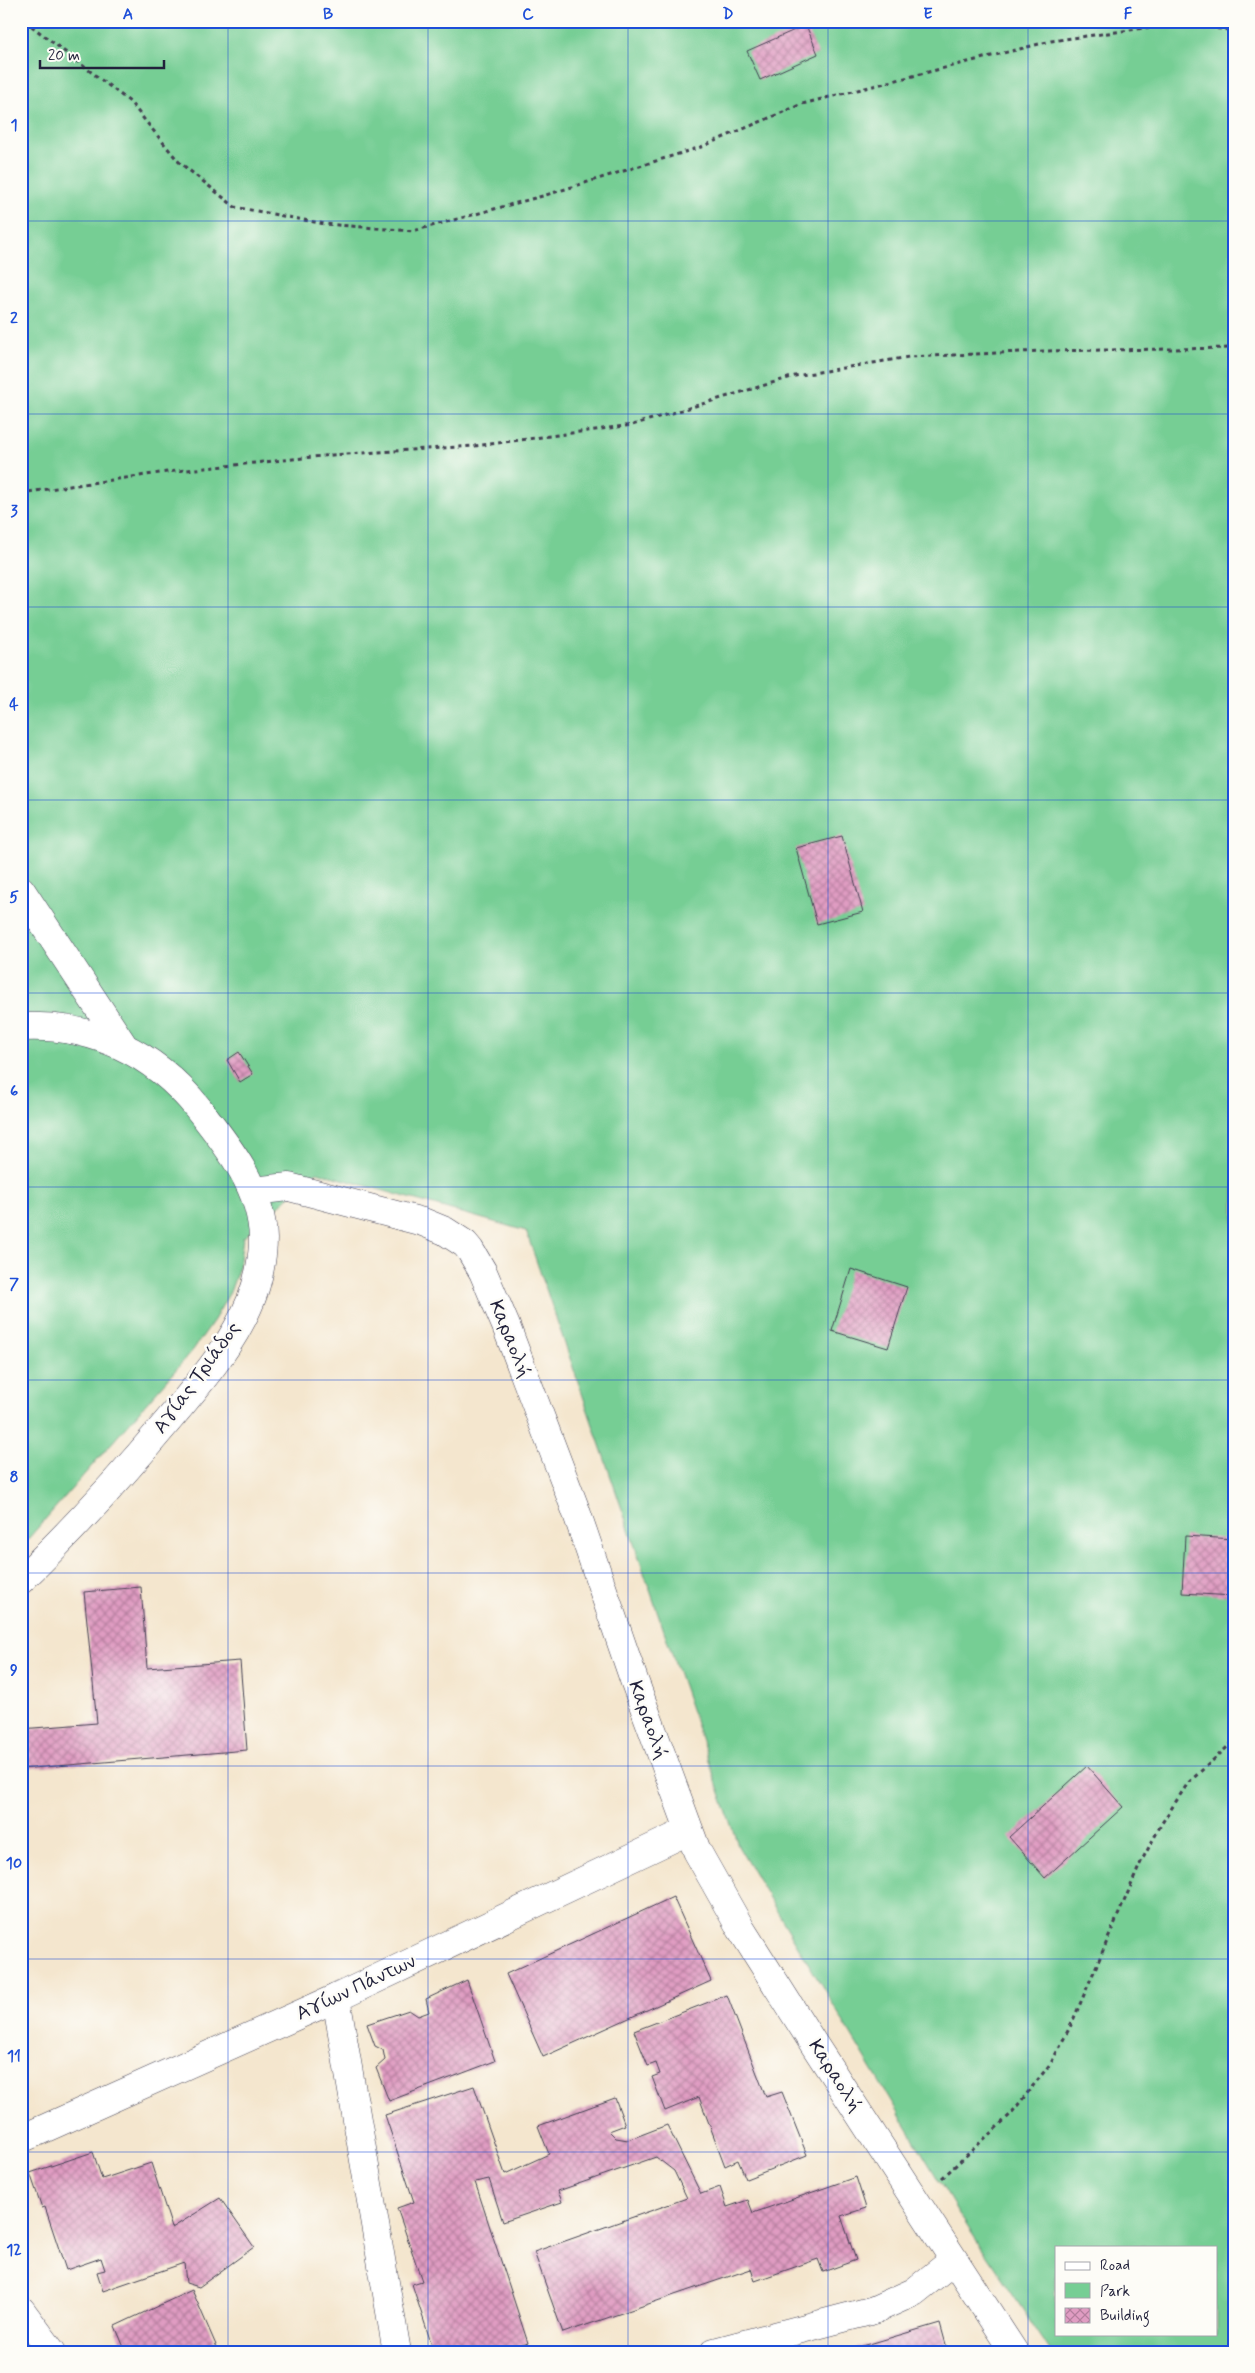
<svg xmlns="http://www.w3.org/2000/svg" width="1255" height="2373" font-family="Mynerve,sans-serif">
  <style>
    .green { fill: #76ce94; stroke: #4c7868; fill-rule: evenodd }
    .building { fill: url(#building-cross-hatch) }
    .lines { fill: none; stroke-linecap: round; stroke-linejoin: round }
    .minor-casing { stroke: #423f51; stroke-width: 29 }
    .path { stroke: #423f51; stroke-width: 3; stroke-dasharray: 4 4; stroke-linecap: butt }
    .minor { stroke: #fff; stroke-width: 28 }
    .grid { fill: none; stroke: #1d4ed8; stroke-width: 1; stroke-opacity: 0.55 }
    .labels { text-anchor: middle; dominant-baseline: central; stroke-width: 5; stroke-linejoin: round; paint-order: stroke }
    .street-label { font-size: 20px; fill: #22223b; stroke: #fdfcf7 }
    .neatline { fill: none; stroke: #1d4ed8; stroke-width: 2 }
    .grid-label { font-size: 16px; text-anchor: middle; font-weight: bold; fill: #1d4ed8 }
  </style>
  <defs>
    <pattern id="building-cross-hatch" width="8" height="8" patternUnits="userSpaceOnUse" patternTransform="scale(1.25)"><rect width="8" height="8" fill="#e09cc2"/><path d="M0 0l8 8M0 8l8-8" fill="none" stroke="#b57f9f"/></pattern>
  </defs>
  <rect width="100%" height="100%" fill="#fdfcf7"/>
  <filter id="ink" filterUnits="userSpaceOnUse"><feTurbulence type="fractalNoise" baseFrequency=".02" numOctaves="2"/><feDisplacementMap in="SourceGraphic" scale="10" xChannelSelector="R" yChannelSelector="G"/><feConvolveMatrix kernelMatrix="1 2 1 2 8 2 1 2 1" color-interpolation-filters="sRGB"/></filter>
  <filter id="wash" filterUnits="userSpaceOnUse"><feTurbulence type="fractalNoise" baseFrequency=".0096" numOctaves="4" result="noise"/><feDisplacementMap in="SourceGraphic" scale="20" xChannelSelector="R" yChannelSelector="G"/><feGaussianBlur stdDeviation="1.12" result="paint"/><feColorMatrix in="noise" values="0 0 0 0 0 0 0 0 0 0 0 0 0 0 0 0 0 1.4 0 .05"/><feComposite in="paint" operator="in"/></filter>
  <g filter="url(#wash)">
    <rect width="100%" height="100%" fill="#f4e6ce"/>
    <path class="green" d="M21 21H1234V2352H1051L957 2211 739 1848 526 1231 317 1172 243 1238 239 1267 230 1292 214 1320 193 1350 21 1547ZM1056 2247H1216V2334H1056Z"/>
    <g id="blocks">
      <g class="building">
        <polygon points="806,25 818,54 760,80 747,51"/>
        <polygon points="842,836 863,912 817,924 796,848"/>
        <polygon points="239,1052 253,1074 240,1082 227,1060"/>
        <polygon points="851,1269 907,1287 888,1348 832,1331"/>
        <polygon points="1185,1536 1234,1539 1234,1596 1182,1593"/>
        <polygon points="141,1587 147,1668 240,1661 247,1750 21,1769 21,1729 97,1723 84,1592"/>
        <polygon points="1087,1766 1123,1807 1045,1878 1009,1837"/>
        <polygon points="673,1897 711,1981 543,2057 506,1974"/>
        <polygon points="467,1980 495,2061 389,2101 376,2068 385,2060 383,2050 375,2046 367,2024 409,2010 418,2016 429,2012 426,1999"/>
        <polygon points="727,1995 766,2097 782,2092 807,2155 746,2179 738,2160 725,2166 699,2097 665,2111 652,2077 660,2074 656,2063 648,2066 634,2031"/>
        <polygon points="474,2086 505,2174 549,2154 538,2126 615,2098 625,2125 609,2131 616,2138 628,2140 667,2125 701,2194 720,2187 727,2207 748,2200 753,2213 856,2177 866,2208 841,2216 856,2260 823,2272 818,2259 755,2281 751,2269 563,2333 534,2252 687,2198 674,2171 656,2157 558,2191 562,2202 503,2222 489,2179 475,2182 528,2343 504,2352 434,2352 412,2284 422,2281 397,2208 414,2202 385,2115"/>
        <polygon points="93,2152 102,2179 151,2163 172,2228 220,2198 254,2247 199,2287 186,2283 184,2263 103,2291 97,2272 105,2270 101,2258 66,2270 45,2207 42,2208 30,2173"/>
        <polygon points="192,2290 219,2352 126,2352 115,2326"/>
        <polygon points="940,2323 948,2352 846,2352 846,2351"/>
      </g>
    </g>
  </g>
  <g filter="url(#ink)">
    <use href="#blocks" fill-opacity="0" stroke="#423f51" stroke-width="1"/>
    <g class="lines">
      <defs>
        <g id="minor">
          <polyline points="21,890 123,1045"/>
          <path d="M21 1027C93 1023 154 1053 198 1108 228 1146 262 1188 263 1239 263 1258 258 1282 251 1300 233 1345 198 1385 167 1422 121 1477 73 1530 21 1580"/>
          <polyline points="253,1191 289,1187 423,1222 445,1231 465,1244 470,1250 483,1272 506,1326 575,1508 634,1680 697,1851 741,1929 815,2046 1014,2352"/>
          <polyline points="336,1998 397,2352"/>
          <polyline points="21,2139 336,1998 688,1831"/>
          <polyline points="21,2310 52,2352"/>
          <polyline points="714,2352 874,2310 914,2292 954,2260"/>
        </g>
      </defs>
      <use href="#minor" class="minor-casing"/>
      <g class="path">
        <polyline points="25,21 130,102 179,162 235,207 325,224 413,231 546,195 701,147 802,104 1051,41 1180,23 1234,31"/>
        <polyline points="21,493 167,472 332,455 475,446 632,425 795,376 909,357 1043,351 1234,348"/>
        <polyline points="942,2178 1010,2115 1051,2063 1071,2025 1141,1862 1162,1823 1188,1783 1234,1741"/>
      </g>
      <use href="#minor" class="minor"/>
    </g>
  </g>
  <path class="grid" d="M228 21V2352M428 21V2352M628 21V2352M828 21V2352M1028 21V2352M21 221H1234M21 414H1234M21 607H1234M21 800H1234M21 993H1234M21 1187H1234M21 1380H1234M21 1573H1234M21 1766H1234M21 1959H1234M21 2152H1234"/>
  <g class="labels">
    <g class="street-label">
      <text transform="translate(510 1339) rotate(68)">Καραολή</text>
      <text transform="translate(197 1378) rotate(-54)">Αγίας Τριάδος</text>
      <text transform="translate(648 1720) rotate(70)">Καραολή</text>
      <text transform="translate(356 1988) rotate(-25)">Αγίων Πάντων</text>
      <text transform="translate(835 2076) rotate(57)">Καραολή</text>
    </g>
  </g>
  <rect width="1255" height="2373" fill="none" stroke="#fdfcf7" stroke-width="55"/>
  <rect x="1055" y="2246" width="162" height="90" fill="#fdfcf7" stroke="#a5a5ac"/>
  <rect x="1065" y="2262" width="25" height="8" fill="#ffffff" stroke="#a5a5ac"/>
  <text x="1100" y="2270" font-size="15" fill="#22223b">Road</text>
  <rect x="1065" y="2283" width="25" height="15" fill="#76ce94" stroke="#a5a5ac"/>
  <text x="1100" y="2296" font-size="15" fill="#22223b">Park</text>
  <rect x="1065" y="2308" width="25" height="15" fill="url(#building-cross-hatch)" stroke="#a5a5ac"/>
  <text x="1100" y="2320" font-size="15" fill="#22223b">Building</text>
  <path d="M40 60v8h124v-8" fill="none" stroke="#22223b" stroke-width="2.5"/>
  <text x="48" y="60" font-size="15" fill="#22223b" stroke="#fdfcf7" stroke-width="4" paint-order="stroke">20 m</text>
  <rect x="28" y="28" width="1200" height="2318" class="neatline"/>
  <g class="grid-label">
    <text x="128" y="19">A</text>
    <text x="328" y="19">B</text>
    <text x="528" y="19">C</text>
    <text x="728" y="19">D</text>
    <text x="928" y="19">E</text>
    <text x="1128" y="19">F</text>
    <text x="14" y="130">1</text>
    <text x="14" y="323">2</text>
    <text x="14" y="516">3</text>
    <text x="14" y="709">4</text>
    <text x="14" y="902">5</text>
    <text x="14" y="1096">6</text>
    <text x="14" y="1289">7</text>
    <text x="14" y="1482">8</text>
    <text x="14" y="1675">9</text>
    <text x="14" y="1868">10</text>
    <text x="14" y="2061">11</text>
    <text x="14" y="2255">12</text>
  </g>
</svg>
